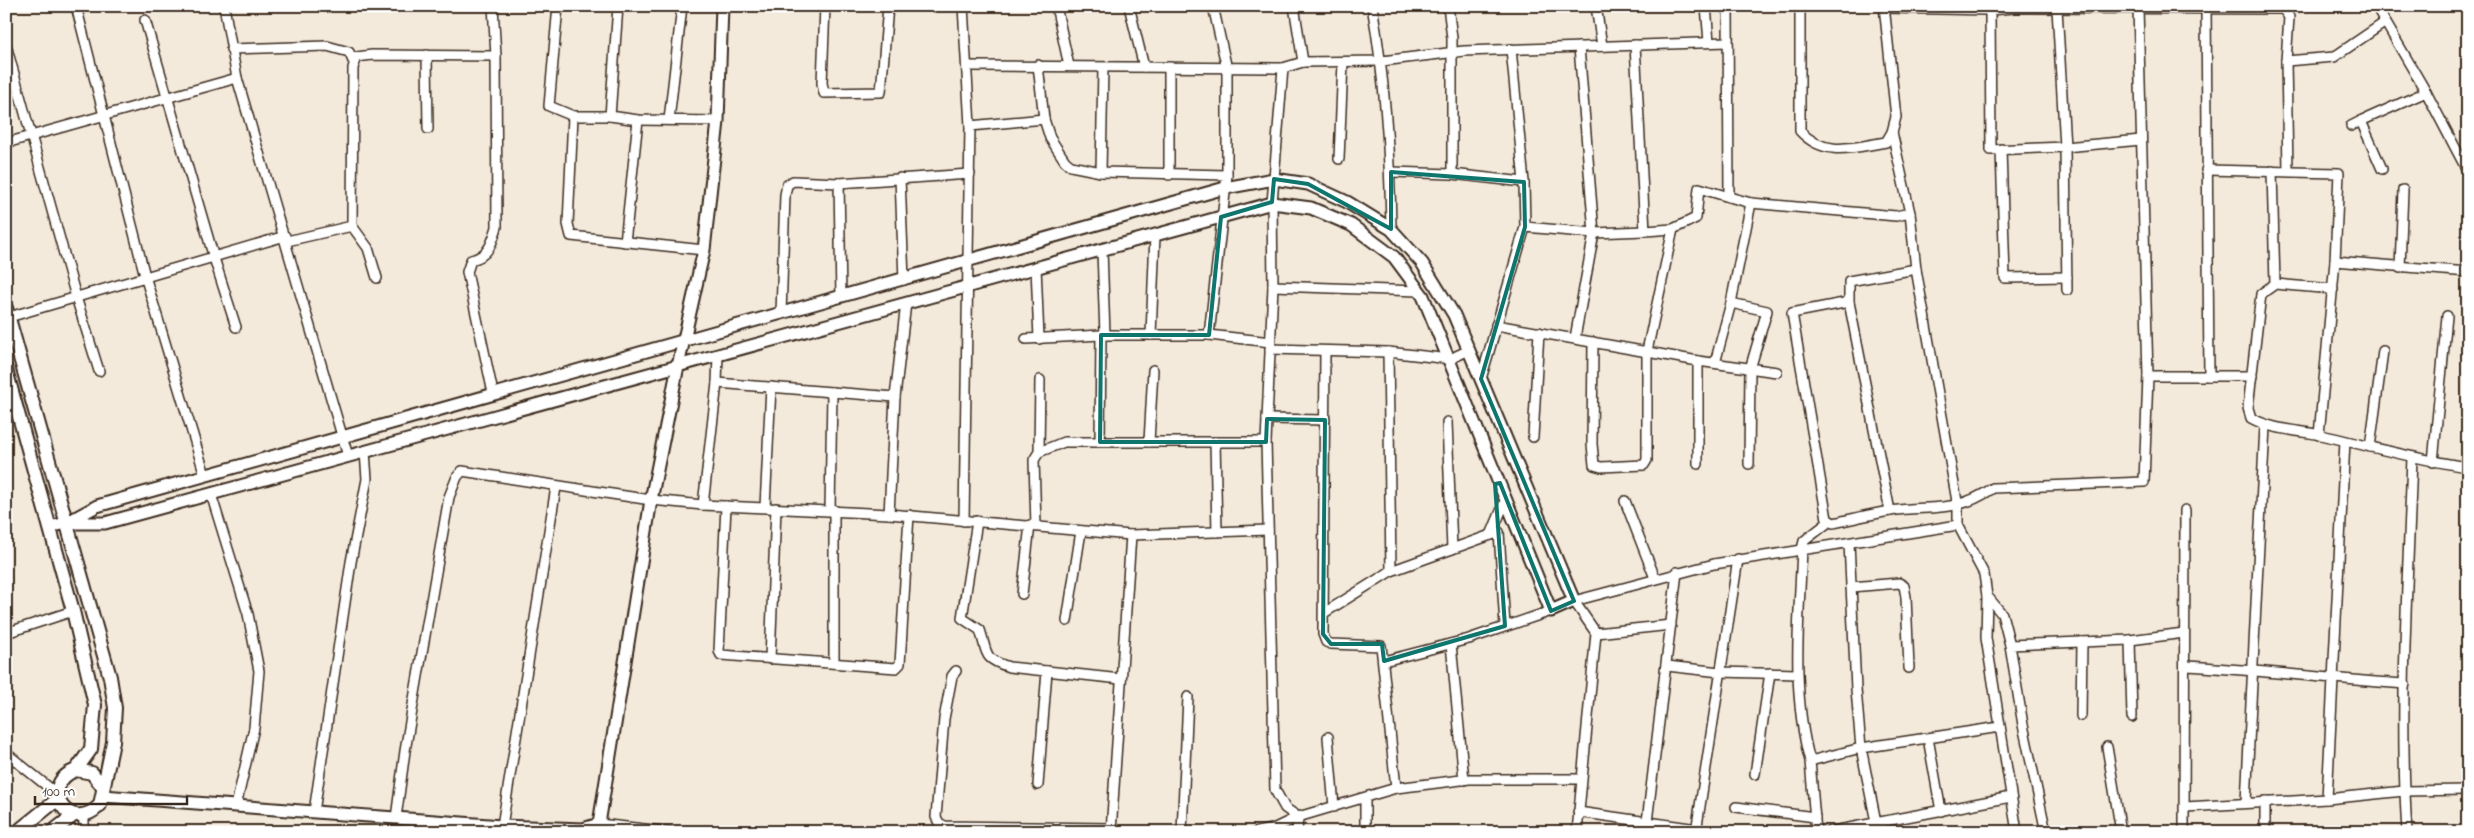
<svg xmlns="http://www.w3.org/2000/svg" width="2474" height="838" font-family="'Indie Flower',sans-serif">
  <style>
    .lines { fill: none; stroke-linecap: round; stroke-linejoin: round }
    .minor-casing { stroke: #3b2a1e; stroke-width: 12 }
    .tertiary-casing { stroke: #3b2a1e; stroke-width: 15 }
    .secondary-casing { stroke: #3b2a1e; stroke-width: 16 }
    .minor { stroke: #fff; stroke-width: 9 }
    .tertiary { stroke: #fff; stroke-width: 11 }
    .secondary { stroke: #fff; stroke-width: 12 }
    .marked { fill: none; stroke: #0f766e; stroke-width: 4; stroke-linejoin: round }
  </style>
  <rect width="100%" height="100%" fill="#f3eadc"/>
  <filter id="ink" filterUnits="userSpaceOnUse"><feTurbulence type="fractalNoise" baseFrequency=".02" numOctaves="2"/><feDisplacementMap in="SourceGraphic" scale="10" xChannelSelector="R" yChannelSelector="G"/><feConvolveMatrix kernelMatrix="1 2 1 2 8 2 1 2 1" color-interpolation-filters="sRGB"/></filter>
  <g filter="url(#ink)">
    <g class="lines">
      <defs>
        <g id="minor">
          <polyline points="76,6 145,276 205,475"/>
          <polyline points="224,6 237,78 348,456"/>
          <path d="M493 6 496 56 497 227C492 243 489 256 471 260L467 272 493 393"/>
          <polyline points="558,6 549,106 573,116 610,116 638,120 718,121"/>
          <polyline points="825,6 822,83 824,93 881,92 888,6"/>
          <polyline points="963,6 970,126 964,521"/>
          <polyline points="1056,6 1069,66"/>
          <polyline points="1129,6 1144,67"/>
          <polyline points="1213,6 1227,69 1227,175"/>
          <polyline points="1294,6 1303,62"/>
          <path d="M1372 6C1385 80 1390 154 1391 229"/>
          <polyline points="1448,6 1452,38 1452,174"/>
          <polyline points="1596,6 1602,46"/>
          <polyline points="1706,6 1709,42"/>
          <polyline points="1728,6 1729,197 1751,203 1896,216 1910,213 1916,269 1958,507 1958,525 1984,574 1987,596 1986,638 2017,832"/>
          <path d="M1800 6V131C1825 158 1854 147 1886 142L1892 132 1896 117 1884 6"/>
          <polyline points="2206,6 2209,376"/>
          <polyline points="2376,6 2426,92 2468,172"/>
          <polyline points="1884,8 1990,10 2014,8 2283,9 2289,17 2286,61 2288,171"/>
          <polyline points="2057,8 2065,147 2067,290"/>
          <polyline points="1990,10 1991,150 2065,147 2141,140"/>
          <polyline points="145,20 214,258 236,327"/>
          <polyline points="6,45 76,297 99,371"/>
          <polyline points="1635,45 1645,231"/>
          <polyline points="231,49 327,46 349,52 354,63"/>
          <polyline points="427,55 428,129"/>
          <polyline points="2286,61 2334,57 2384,23"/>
          <polyline points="1038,65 1044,119"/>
          <polyline points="967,66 1283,68 1303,62 1382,61 1464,51 1727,42"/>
          <polyline points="1169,67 1169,175"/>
          <polyline points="1283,68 1272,203 1273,286 1266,442 1275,790 1285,808 1298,817 1396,788 1469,779 1581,779"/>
          <polyline points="573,116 568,224 571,236 704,250"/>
          <polyline points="610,116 618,6"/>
          <polyline points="669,120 682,6"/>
          <polyline points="970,126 1044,119 1050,138 1065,161 1071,166 1101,172 1227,175 1209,335"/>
          <polyline points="2351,126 2361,121"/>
          <polyline points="1892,132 1910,213"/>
          <polyline points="6,143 237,78"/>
          <polyline points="2001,149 2005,278 2067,277"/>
          <polyline points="1339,159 1343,62"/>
          <polyline points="2382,169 2361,121 2426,92"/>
          <polyline points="2206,170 2339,173 2335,261"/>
          <polyline points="2272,171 2275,284"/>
          <polyline points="1101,172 1103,68"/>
          <polyline points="1391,172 1452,174 1524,182"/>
          <polyline points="900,178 904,280"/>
          <polyline points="839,183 841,297"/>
          <polyline points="352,226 368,248 377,278"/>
          <polyline points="1525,227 1594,233 1645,231 1673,229 1696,218 1699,188 1729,197"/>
          <polyline points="287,241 352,226 353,68 357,57 372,55 496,56"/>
          <polyline points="625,242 638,120"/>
          <polyline points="1102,250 1105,335"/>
          <polyline points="1036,267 1039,339"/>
          <polyline points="2400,268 2403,190"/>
          <path d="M1916 269 1849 281V302L1792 313 1827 519 1833 523C1852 519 1871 514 1890 511 1931 505 1956 514 1993 488L2144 482 2148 376 2138 8"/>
          <polyline points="1273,286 1419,291"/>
          <path d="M2333 289 2275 284 2261 294 2248 408 2251 418C2273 430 2297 430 2321 435 2370 446 2418 460 2468 467"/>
          <polyline points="1849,302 1890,511"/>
          <polyline points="1731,303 1767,311 1750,369 1749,464"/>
          <polyline points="781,314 785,195 787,185 793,181 839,183 970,174"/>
          <polyline points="9,317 285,236"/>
          <polyline points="1496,325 1698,361 1777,372"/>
          <polyline points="1151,335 1155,235"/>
          <polyline points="1575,338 1594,233 1579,47"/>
          <polyline points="1026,339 1101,335 1209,335 1271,342"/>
          <polyline points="1593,342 1592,444 1594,465 1601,467 1644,465 1647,460 1647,351 1673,229"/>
          <polyline points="1270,349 1388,352 1450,359 1469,350"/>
          <polyline points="1325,351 1323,634 1326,642 1331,644 1381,646 1396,788"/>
          <polyline points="1388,352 1391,571"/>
          <polyline points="1698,361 1698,464"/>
          <polyline points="1715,363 1731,303 1751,203"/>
          <polyline points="2148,376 2252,376"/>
          <polyline points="1481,379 1525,227 1524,182 1511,49"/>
          <polyline points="717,383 895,397"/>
          <polyline points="1267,419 1325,420"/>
          <polyline points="1447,422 1452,549"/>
          <polyline points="2319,435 2335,261 2468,272"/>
          <polyline points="1533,437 1539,332"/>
          <polyline points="1100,442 1101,335"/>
          <polyline points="1149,442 1153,370"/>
          <polyline points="1215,442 1217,532"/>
          <polyline points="2370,447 2383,351"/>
          <polyline points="1039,452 1040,380"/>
          <polyline points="2433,462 2447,316"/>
          <polyline points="211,494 248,614 259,671 254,728 236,806"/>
          <polyline points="1625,501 1655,578"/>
          <polyline points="703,505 717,383 718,354"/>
          <polyline points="726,506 719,651 721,655 896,668 900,664 909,515"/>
          <polyline points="765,507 771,387"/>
          <polyline points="830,510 832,392"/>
          <polyline points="889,514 895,397 906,303"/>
          <path d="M977 521 962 618 980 630C988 654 982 658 1009 667L1121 679"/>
          <path d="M1830 521 1804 541 1802 549C1799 619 1791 692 1810 761L1861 748 2000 727"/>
          <polyline points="1036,526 1034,460 1039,452 1064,442 1266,442"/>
          <polyline points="1491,535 1506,499"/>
          <polyline points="1849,543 1856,689 1861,748 1876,822"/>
          <polyline points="1851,587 1899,583 1904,586 1906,597 1909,668"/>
          <polyline points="1022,594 1030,525"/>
          <polyline points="1987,596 2002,614 2010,645"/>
          <polyline points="1324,613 1391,571 1499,532 1505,626"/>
          <polyline points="1067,621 1081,531"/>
          <polyline points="6,633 73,611"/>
          <polyline points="1596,633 1671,625"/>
          <polyline points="2130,640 2132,717"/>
          <polyline points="1451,644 1464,780"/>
          <polyline points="770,659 776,508"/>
          <polyline points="1384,661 1469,639 1551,611"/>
          <polyline points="834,663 834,510"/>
          <polyline points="1667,666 1720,672 1797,674"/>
          <path d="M2186 666C2259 670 2331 679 2405 684"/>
          <polyline points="956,671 952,676 944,719 936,817 939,823 945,826 1111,828"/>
          <polyline points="2081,716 2082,642"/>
          <polyline points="1328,737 1334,807"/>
          <polyline points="1928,738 1941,811"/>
          <polyline points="2107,747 2121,832"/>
          <polyline points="6,753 57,794"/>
          <polyline points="1810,761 1816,832"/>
          <polyline points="1755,774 1770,673"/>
          <polyline points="1038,785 1047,671"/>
          <polyline points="2327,799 2345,441"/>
          <polyline points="2246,802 2265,426"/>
          <polyline points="1736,807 1815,817"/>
          <polyline points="2185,807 2327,799 2404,791 2468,790"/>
          <polyline points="314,812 351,562 367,479 365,452"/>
          <polyline points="1578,812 1697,829"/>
          <polyline points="84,815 84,832"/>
          <polyline points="396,818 405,751 449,497 457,477 462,471 651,500 703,505 889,514 1131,535 1268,530"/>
          <polyline points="1647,822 1677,572"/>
          <polyline points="599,824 672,832"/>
          <polyline points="502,826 556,487"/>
          <polyline points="1111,832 1131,535"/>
          <polyline points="1182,832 1188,697"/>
          <polyline points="1257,832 1273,829 1298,817 1297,832"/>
          <polyline points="1365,832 1365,799"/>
          <polyline points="1577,832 1596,633 1574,601 1714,564 1958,525"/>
          <polyline points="1696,832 1738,559"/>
          <polyline points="1828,832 2011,797"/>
          <polyline points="2046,832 2023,725 2010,645 2130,640 2184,633"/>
          <polyline points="2184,832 2185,510"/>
          <polyline points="2265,832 2265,801"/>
          <path d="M2407 832C2399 707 2408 581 2412 457"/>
        </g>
        <g id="tertiary">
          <polyline points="50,527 66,523 105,523 1272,203 1311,208 1351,225 1394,257 1423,296 1551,611 1574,601 1454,315 1422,263 1391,229 1347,202 1308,184 1274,179 1225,188 97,506 66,523"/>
          <polyline points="103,796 502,826 583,829 599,824 651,500 678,366 704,250 718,121 722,6"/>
        </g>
        <g id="secondary">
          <path d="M6 308 110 677 115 708 113 742 100 805C69 837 36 785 76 770L92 773 102 786"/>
          <polyline points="6,370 73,611 95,705 91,749 76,770"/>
          <polyline points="17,832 58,799"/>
          <polyline points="52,832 74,815"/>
        </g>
      </defs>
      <use href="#minor" class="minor-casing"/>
      <use href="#tertiary" class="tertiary-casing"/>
      <use href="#secondary" class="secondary-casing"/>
      <use href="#minor" class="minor"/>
      <use href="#tertiary" class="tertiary"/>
      <use href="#secondary" class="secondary"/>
    </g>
  </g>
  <path class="marked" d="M1391 172 1524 182 1525 227 1481 379 1574 601 1551 611 1500 483 1495 484 1505 626 1384 661 1382 644H1331L1323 634 1325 420 1267 419 1266 442H1100L1101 335H1209L1221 217 1272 202 1274 179 1308 184 1391 229Z"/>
  <rect width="2474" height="838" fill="none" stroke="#fff" stroke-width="25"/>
  <rect x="12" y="12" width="2449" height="813" fill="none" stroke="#3b2a1e" stroke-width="2" filter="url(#ink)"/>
  <path d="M35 796v8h152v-8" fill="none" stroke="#3b2a1e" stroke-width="2.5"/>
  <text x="42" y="796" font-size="15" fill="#3b2a1e" stroke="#ffffff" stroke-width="4" paint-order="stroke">100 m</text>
</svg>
